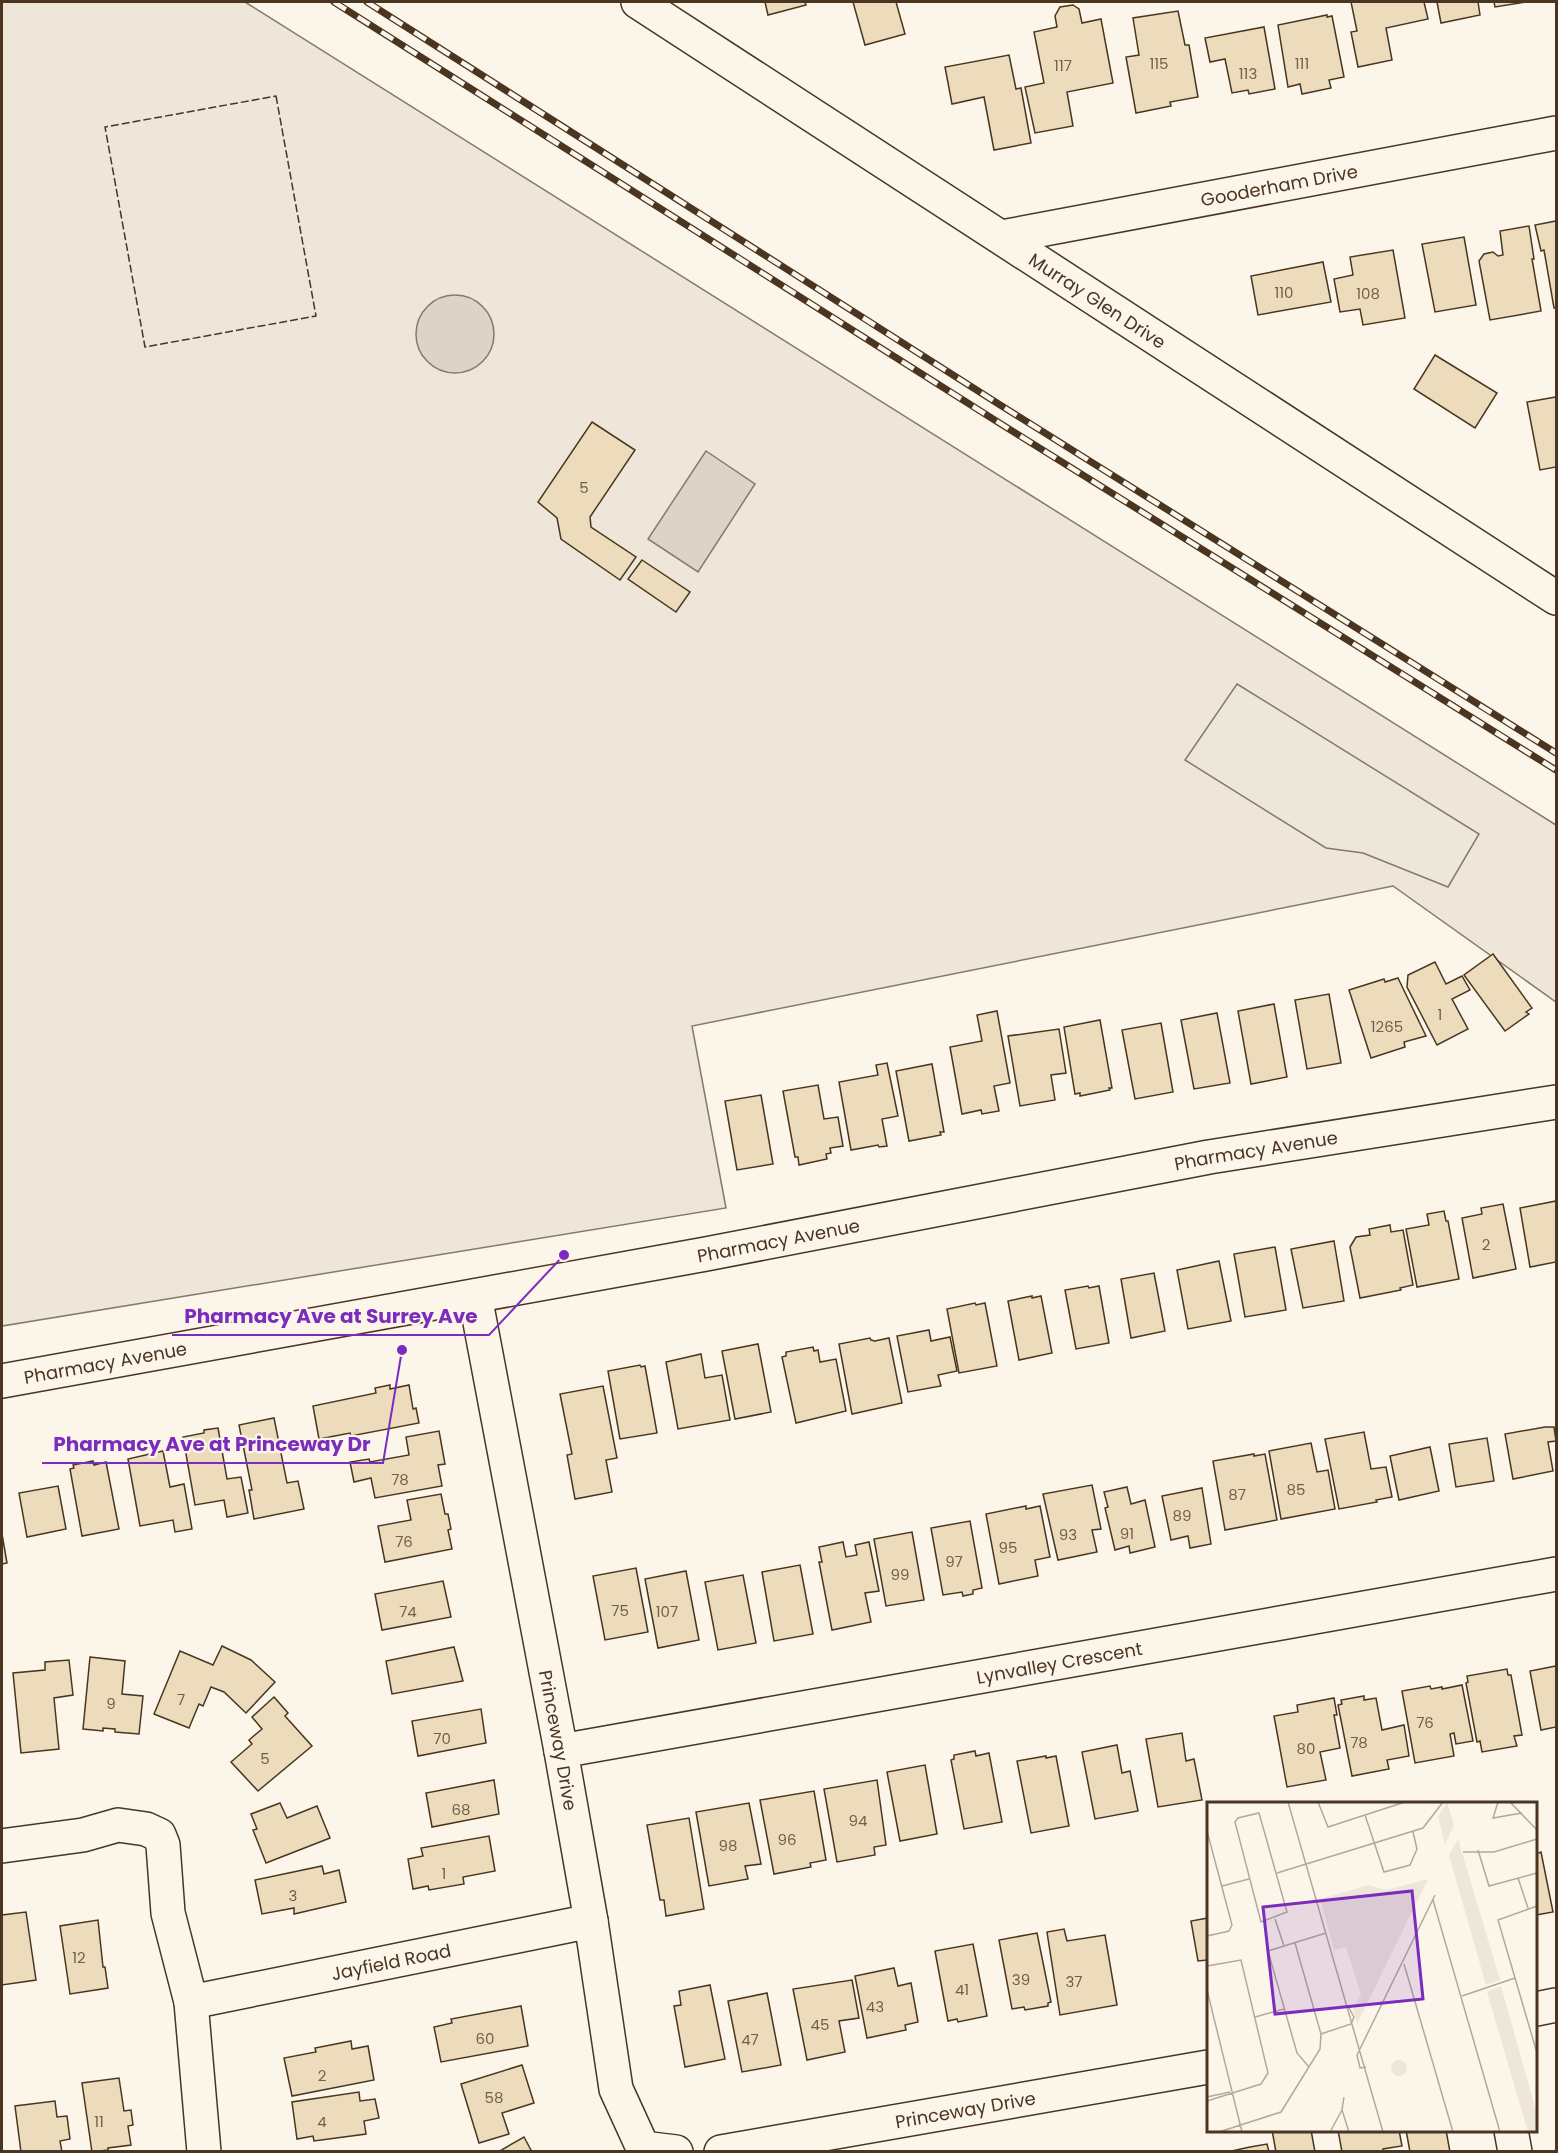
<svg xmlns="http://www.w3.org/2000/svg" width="1558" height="2153" font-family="Poppins,sans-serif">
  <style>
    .green { fill: #ede6d9; stroke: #887966; stroke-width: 1.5 }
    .parking { fill: #ede7d9; stroke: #887966; stroke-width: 1.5 }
    .water { fill: #dcd4c6; stroke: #887966; stroke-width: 1.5 }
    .building { fill: #ecdcbc; stroke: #4a3520; stroke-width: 1.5 }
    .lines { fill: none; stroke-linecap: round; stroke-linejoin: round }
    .minor-casing { stroke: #4a3520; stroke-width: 36 }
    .minor { stroke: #fbf6e9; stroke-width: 33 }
    .rail-casing { stroke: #4a3520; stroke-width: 7 }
    .rail { stroke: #fbf6e9; stroke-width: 4.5; stroke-dasharray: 14; stroke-linecap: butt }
    .fence { stroke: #4a3520; stroke-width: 1.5; stroke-dasharray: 8 3; stroke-linecap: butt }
    .labels { text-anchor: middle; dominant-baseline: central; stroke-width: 4.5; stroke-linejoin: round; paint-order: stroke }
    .number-label { font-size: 15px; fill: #725f47 }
    .street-label { font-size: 18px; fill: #4a3520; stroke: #fbf6e9 }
    .inset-road { fill: none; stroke: #b4a999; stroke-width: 1.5 }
    .view { fill: #7b2cbf; fill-opacity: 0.15; stroke: #7b2cbf; stroke-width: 3 }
    .inset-edge { fill: none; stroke: #4a3520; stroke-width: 3 }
    .leader { fill: none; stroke: #7b2cbf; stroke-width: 2 }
    .callout-dot { fill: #7b2cbf; stroke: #fbf6e9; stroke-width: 2 }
    .callout-label { font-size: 20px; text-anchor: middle; font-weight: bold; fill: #7b2cbf; stroke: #fbf6e9; stroke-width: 4.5; stroke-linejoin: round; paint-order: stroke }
  </style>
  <rect width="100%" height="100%" fill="#fbf6e9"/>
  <polygon class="green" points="2,2 245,2 1556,825 1556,1002 1393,886 692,1026 726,1208 2,1326"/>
  <polygon class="parking" points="1237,684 1479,834 1448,887 1363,853 1326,848 1185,760"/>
  <g class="water">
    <circle cx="455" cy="334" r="39"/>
    <polygon points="706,451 755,484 698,572 648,539"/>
  </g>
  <g class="building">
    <polygon points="765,2 805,2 806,5 768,15"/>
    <polygon points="853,2 896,2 905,34 865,45"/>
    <polygon points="1351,2 1424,2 1428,19 1386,28 1392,60 1358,67 1351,32 1357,31"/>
    <polygon points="1437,2 1478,2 1480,15 1441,23"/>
    <polygon points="1494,2 1526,2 1495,7"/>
    <polygon points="1073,5 1079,9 1082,23 1101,19 1113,83 1067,92 1073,126 1035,133 1025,87 1044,83 1034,32 1057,27 1055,16 1060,7"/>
    <polygon points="1178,11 1185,45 1189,45 1198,97 1170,102 1171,106 1136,113 1126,57 1139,55 1133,18"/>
    <polygon points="1327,15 1327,17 1332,16 1344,77 1329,80 1331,88 1302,94 1300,84 1288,87 1278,25"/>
    <polygon points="1264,27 1275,89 1249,94 1248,90 1232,93 1225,59 1210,62 1205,38"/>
    <polygon points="1009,55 1016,89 1021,88 1031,143 994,150 984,97 952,104 945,67"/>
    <polygon points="1556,221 1556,308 1554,308 1544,250 1541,251 1535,225"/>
    <polygon points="1529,226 1534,259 1532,259 1541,311 1490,320 1479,261 1484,254 1493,252 1498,256 1503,255 1500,231"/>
    <polygon points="1464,237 1476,305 1435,312 1422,244"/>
    <polygon points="1393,250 1405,318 1363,325 1360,309 1340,312 1334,279 1353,275 1350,257"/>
    <polygon points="1323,262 1331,302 1258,315 1251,276"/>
    <polygon points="1435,355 1497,393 1475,428 1414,389"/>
    <polygon points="1556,397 1556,467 1540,470 1527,402"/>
    <polygon points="592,422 635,450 590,517 591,527 636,557 620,580 561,539 557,518 538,502"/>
    <polygon points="642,560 690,592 676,612 628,579"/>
    <polygon points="1493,954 1532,1008 1526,1012 1529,1014 1505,1031 1464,975"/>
    <polygon points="1435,962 1446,984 1462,976 1470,990 1452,999 1468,1029 1437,1045 1407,987 1408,975"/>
    <polygon points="1398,978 1426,1036 1404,1042 1405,1047 1371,1058 1349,990 1384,979 1385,982"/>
    <polygon points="1329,994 1341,1063 1307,1069 1295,1000"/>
    <polygon points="1274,1004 1287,1077 1251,1084 1238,1011"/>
    <polygon points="997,1011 1010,1083 994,1086 999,1111 982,1114 981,1110 962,1114 950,1047 982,1041 977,1015"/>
    <polygon points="1217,1013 1230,1083 1194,1089 1181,1020"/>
    <polygon points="1100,1020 1112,1088 1109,1088 1110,1090 1080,1096 1080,1093 1075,1094 1064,1027"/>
    <polygon points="1161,1023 1173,1092 1135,1099 1122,1030"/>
    <polygon points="1059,1029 1066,1073 1051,1075 1055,1100 1020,1106 1008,1036"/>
    <polygon points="887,1063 898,1116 882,1119 887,1146 879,1147 878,1145 851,1150 839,1082 878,1075 876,1065"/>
    <polygon points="932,1064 944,1132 940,1132 941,1135 909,1141 896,1071"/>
    <polygon points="818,1085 824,1119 838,1117 843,1146 830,1148 831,1153 826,1154 827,1159 799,1165 798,1157 795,1157 783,1091"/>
    <polygon points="761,1095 773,1164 737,1170 725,1101"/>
    <polygon points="1556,1201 1556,1262 1530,1267 1520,1208"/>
    <polygon points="1503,1204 1516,1269 1473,1278 1462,1218 1482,1214 1481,1208"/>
    <polygon points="1444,1211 1446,1221 1448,1221 1459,1279 1417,1287 1406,1229 1429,1225 1427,1214"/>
    <polygon points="1390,1225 1391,1232 1403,1230 1413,1285 1400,1288 1401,1290 1360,1298 1350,1247 1356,1237 1370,1235 1369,1229"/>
    <polygon points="1334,1241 1344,1301 1303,1308 1291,1249"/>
    <polygon points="1275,1247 1286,1310 1245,1317 1234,1254"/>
    <polygon points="1219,1261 1231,1321 1188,1329 1177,1270"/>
    <polygon points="1154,1273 1165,1331 1131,1338 1121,1279"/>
    <polygon points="1088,1286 1089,1288 1099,1286 1109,1343 1076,1349 1065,1290"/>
    <polygon points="1032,1296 1032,1298 1041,1296 1052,1353 1019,1360 1008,1301"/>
    <polygon points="975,1303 976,1305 985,1303 997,1366 959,1373 947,1309"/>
    <polygon points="929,1330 931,1341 950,1337 957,1371 938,1375 941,1386 908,1392 897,1336"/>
    <polygon points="870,1338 871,1340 875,1341 889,1338 902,1403 852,1414 839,1344"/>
    <polygon points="758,1344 771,1412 735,1419 722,1351"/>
    <polygon points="813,1347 814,1351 818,1350 820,1362 836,1359 846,1411 796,1423 782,1357 786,1356 786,1352"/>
    <polygon points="701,1354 705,1378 722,1375 730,1420 678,1429 666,1362"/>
    <polygon points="640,1365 641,1367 645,1366 657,1433 620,1439 608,1371"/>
    <polygon points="390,1385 390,1389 409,1385 413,1409 416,1408 419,1423 351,1436 350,1433 319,1439 313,1406 376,1393 375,1388"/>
    <polygon points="603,1386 617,1458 606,1460 612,1492 575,1499 567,1455 572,1454 560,1394"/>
    <polygon points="274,1418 287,1483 298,1481 304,1509 254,1519 249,1490 252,1490 239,1425"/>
    <polygon points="1545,1427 1554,1427 1556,1441 1548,1442 1553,1471 1513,1479 1505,1434"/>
    <polygon points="218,1428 227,1479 241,1477 248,1513 227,1517 224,1500 195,1505 183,1437 204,1433 204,1430"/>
    <polygon points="439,1431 445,1464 438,1465 442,1486 375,1498 371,1478 354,1482 350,1462 369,1459 370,1462 409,1455 406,1437"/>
    <polygon points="1364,1432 1371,1469 1386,1467 1392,1497 1376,1500 1377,1502 1339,1509 1325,1439"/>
    <polygon points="1487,1438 1494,1481 1456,1487 1449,1444"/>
    <polygon points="1311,1443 1317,1472 1328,1470 1335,1509 1281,1519 1269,1451"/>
    <polygon points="1430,1447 1439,1491 1399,1500 1390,1456"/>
    <polygon points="163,1451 170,1487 184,1484 192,1529 175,1532 173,1520 140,1526 128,1459"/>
    <polygon points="1254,1454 1254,1456 1265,1454 1277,1520 1225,1530 1213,1461"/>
    <polygon points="93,1461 94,1465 106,1462 119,1529 82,1536 70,1469 74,1468 73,1465"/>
    <polygon points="1092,1485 1101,1529 1092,1530 1097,1552 1058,1560 1043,1494"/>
    <polygon points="58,1486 66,1529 27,1537 19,1493"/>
    <polygon points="1127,1487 1131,1504 1145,1500 1155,1547 1130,1553 1129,1546 1115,1550 1105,1508 1108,1507 1104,1492"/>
    <polygon points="1202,1488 1211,1544 1190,1548 1188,1536 1171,1540 1162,1496"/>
    <polygon points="441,1494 445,1514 448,1514 451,1529 448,1530 452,1549 385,1562 378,1526 411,1520 407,1500"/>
    <polygon points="1026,1506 1026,1509 1040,1506 1050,1557 1035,1560 1038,1576 999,1584 986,1514"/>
    <polygon points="970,1521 982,1588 973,1590 973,1594 963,1596 962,1592 943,1595 931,1528"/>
    <polygon points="912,1532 924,1600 886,1606 874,1539"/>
    <polygon points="2,1534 7,1563 2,1564"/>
    <polygon points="843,1542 846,1557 857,1555 855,1545 869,1542 879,1591 865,1593 871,1622 832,1630 819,1562 822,1562 819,1547"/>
    <polygon points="800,1565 813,1634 774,1641 762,1572"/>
    <polygon points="636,1568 648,1632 605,1640 593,1576"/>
    <polygon points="686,1571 699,1640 658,1648 645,1579"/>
    <polygon points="743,1575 756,1643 718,1650 705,1582"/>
    <polygon points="443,1581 451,1617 382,1630 375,1594"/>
    <polygon points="222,1646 251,1660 275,1682 246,1713 224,1692 211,1687 203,1706 199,1704 189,1728 154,1714 180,1651 213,1665"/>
    <polygon points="454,1647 463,1681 392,1694 386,1661"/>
    <polygon points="90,1657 125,1661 122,1694 143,1696 139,1734 115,1732 115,1729 103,1728 103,1731 83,1729"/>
    <polygon points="69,1660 73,1695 54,1698 59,1749 21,1753 13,1673 45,1670 45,1662"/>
    <polygon points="1556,1666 1556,1727 1541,1730 1530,1671"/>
    <polygon points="1507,1669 1508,1675 1511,1675 1522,1735 1514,1736 1517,1746 1482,1752 1480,1741 1477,1742 1466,1683 1468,1682 1467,1676"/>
    <polygon points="1462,1685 1473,1741 1456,1744 1454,1733 1450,1734 1454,1756 1415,1763 1402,1691 1430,1686 1431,1689 1442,1687 1442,1689"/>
    <polygon points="1364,1696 1364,1700 1376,1698 1382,1730 1404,1725 1409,1756 1387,1760 1389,1769 1352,1776 1338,1705 1342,1704 1341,1700"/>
    <polygon points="274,1697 288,1713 285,1716 312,1746 258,1791 231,1762 252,1744 249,1740 262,1729 252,1717"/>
    <polygon points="1334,1698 1337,1715 1334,1715 1340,1748 1320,1752 1326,1780 1287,1787 1274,1716 1298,1712 1297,1705"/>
    <polygon points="481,1709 486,1743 418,1756 412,1721"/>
    <polygon points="1182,1733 1186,1761 1194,1759 1202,1800 1158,1807 1146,1739"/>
    <polygon points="1117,1745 1122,1773 1130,1771 1138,1811 1095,1819 1082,1752"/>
    <polygon points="975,1751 976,1756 989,1753 1002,1822 964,1829 951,1760 954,1759 954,1755"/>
    <polygon points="1046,1756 1046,1758 1056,1756 1069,1826 1031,1833 1017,1761"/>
    <polygon points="925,1765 937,1834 900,1841 887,1772"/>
    <polygon points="494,1780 499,1814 432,1827 426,1793"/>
    <polygon points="877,1780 886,1845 874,1847 875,1855 837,1862 824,1789"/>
    <polygon points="814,1791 826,1860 810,1863 811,1867 774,1874 760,1800"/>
    <polygon points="280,1803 287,1818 317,1806 330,1838 266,1863 253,1830 257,1829 251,1814"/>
    <polygon points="749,1803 761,1864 745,1866 748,1879 709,1886 696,1812"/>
    <polygon points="689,1818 704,1909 666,1916 664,1900 660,1900 647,1825"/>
    <polygon points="489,1836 495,1871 463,1877 464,1884 429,1890 428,1886 413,1889 408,1859 423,1856 421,1848"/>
    <polygon points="1541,1852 1553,1912 1536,1915 1536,1854"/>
    <polygon points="322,1866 324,1874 339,1870 346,1902 294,1914 294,1908 262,1914 255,1880"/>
    <polygon points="26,1912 36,1980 2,1985 2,1915"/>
    <polygon points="1208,1918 1208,1972 1207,1960 1198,1961 1191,1921"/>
    <polygon points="98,1920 103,1967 105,1967 108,1988 70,1994 60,1926"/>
    <polygon points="1064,1929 1067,1941 1105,1935 1117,2005 1060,2015 1047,1932"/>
    <polygon points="1037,1933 1051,2002 1048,2003 1048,2006 1025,2010 1024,2007 1012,2009 999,1940"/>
    <polygon points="973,1944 987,2016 958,2022 957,2019 948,2021 935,1951"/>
    <polygon points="894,1968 898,1986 911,1983 918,2022 905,2025 906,2030 867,2038 855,1976"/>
    <polygon points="852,1980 859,2018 839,2021 845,2052 807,2060 793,1989"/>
    <polygon points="710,1985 725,2059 685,2067 674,2006 681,2005 679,1991"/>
    <polygon points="767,1993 781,2065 742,2072 728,2001"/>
    <polygon points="521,2006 528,2046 441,2062 434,2027 452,2023 451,2019"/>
    <polygon points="351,2041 352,2049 368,2046 374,2080 292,2096 284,2058 316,2052 315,2048"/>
    <polygon points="522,2065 534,2103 502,2113 509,2134 479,2143 461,2084"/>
    <polygon points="119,2078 124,2111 131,2110 133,2125 128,2126 131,2145 108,2148 108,2150 92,2152 82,2083"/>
    <polygon points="359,2092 360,2101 375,2099 379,2118 364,2121 366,2134 314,2141 313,2136 297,2139 292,2102"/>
    <polygon points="55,2101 57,2117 67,2116 70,2139 60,2141 62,2152 21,2152 15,2106"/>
    <polygon points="1272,2130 1311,2130 1315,2152 1276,2152"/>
    <polygon points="1338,2130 1399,2130 1402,2146 1383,2149 1383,2152 1342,2152"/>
    <polygon points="1406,2130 1446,2130 1450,2152 1410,2152"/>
    <polygon points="524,2137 532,2152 498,2152"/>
    <polygon points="1267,2144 1269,2152 1227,2152 1250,2147"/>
  </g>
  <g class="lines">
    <defs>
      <g id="minor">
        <path id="s1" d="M638 2 1556 598"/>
        <path id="s2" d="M1002 237 1556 133"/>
        <path id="s3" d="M475 1296 561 1751 591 1921 616 2089 643 2148 676 2152"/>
        <path id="s4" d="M2 1381 706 1254 1209 1157 1556 1102"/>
        <path id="s5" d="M561 1751 1556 1574"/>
        <polyline points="2,1846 83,1835 118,1825 146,1829 159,1835 163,1845 168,1913 191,2002 204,2152"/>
        <path id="s6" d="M191 2002 591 1921"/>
        <polyline points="1536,2009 1556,2005"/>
        <polyline points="1511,2130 1515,2152"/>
        <path id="s7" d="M721 2152 1208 2067"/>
      </g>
    </defs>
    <use href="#minor" class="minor-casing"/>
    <use href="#minor" class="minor"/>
    <defs>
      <g id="rail">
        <polyline points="334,2 993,419 1556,770"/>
        <polyline points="367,2 997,403 1556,753"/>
      </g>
    </defs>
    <use href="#rail" class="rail-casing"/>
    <use href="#rail" class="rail"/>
    <polygon class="fence" points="276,96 316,316 145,347 105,127"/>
  </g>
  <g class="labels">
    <g class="number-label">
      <text x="1159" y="63">115</text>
      <text x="1302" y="63">111</text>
      <text x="1063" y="65">117</text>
      <text x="1248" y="73">113</text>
      <text x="1284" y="292">110</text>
      <text x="1368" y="293">108</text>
      <text x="584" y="487">5</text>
      <text x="1440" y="1014">1</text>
      <text x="1387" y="1026">1265</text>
      <text x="1486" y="1244">2</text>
      <text x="400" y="1479">78</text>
      <text x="1296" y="1489">85</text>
      <text x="1237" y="1494">87</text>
      <text x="1182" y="1515">89</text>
      <text x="1127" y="1533">91</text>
      <text x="1068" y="1534">93</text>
      <text x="404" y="1541">76</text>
      <text x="1008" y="1547">95</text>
      <text x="954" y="1561">97</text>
      <text x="900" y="1574">99</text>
      <text x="620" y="1610">75</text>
      <text x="408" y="1611">74</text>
      <text x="667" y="1611">107</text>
      <text x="181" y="1699">7</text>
      <text x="111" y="1703">9</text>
      <text x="1425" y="1722">76</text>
      <text x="442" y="1738">70</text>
      <text x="1359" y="1742">78</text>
      <text x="1306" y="1748">80</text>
      <text x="265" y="1758">5</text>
      <text x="461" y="1809">68</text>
      <text x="858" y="1820">94</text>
      <text x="787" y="1839">96</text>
      <text x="728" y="1845">98</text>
      <text x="444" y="1873">1</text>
      <text x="293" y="1895">3</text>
      <text x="79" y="1957">12</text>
      <text x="1021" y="1979">39</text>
      <text x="1074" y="1981">37</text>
      <text x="962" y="1989">41</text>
      <text x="875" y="2006">43</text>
      <text x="820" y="2024">45</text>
      <text x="485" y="2038">60</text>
      <text x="750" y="2039">47</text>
      <text x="322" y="2075">2</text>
      <text x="494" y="2097">58</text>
      <text x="99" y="2121">11</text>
      <text x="322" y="2121">4</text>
    </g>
    <g class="street-label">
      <text stroke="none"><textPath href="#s2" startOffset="282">Gooderham Drive</textPath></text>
      <text stroke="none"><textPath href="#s1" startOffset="548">Murray Glen Drive</textPath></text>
      <text stroke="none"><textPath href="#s4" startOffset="1275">Pharmacy Avenue</textPath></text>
      <text stroke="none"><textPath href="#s4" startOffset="789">Pharmacy Avenue</textPath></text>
      <text stroke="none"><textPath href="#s4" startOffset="105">Pharmacy Avenue</textPath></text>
      <text stroke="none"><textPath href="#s5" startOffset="506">Lynvalley Crescent</textPath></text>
      <text stroke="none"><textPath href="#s3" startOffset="452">Princeway Drive</textPath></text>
      <text stroke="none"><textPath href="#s6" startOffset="204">Jayfield Road</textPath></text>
      <text stroke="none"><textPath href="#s7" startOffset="248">Princeway Drive</textPath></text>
    </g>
  </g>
  <g transform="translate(1207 1802)">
    <rect width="330" height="330" fill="#fbf6e9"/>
    <path d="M240 0 247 23 238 42 231 15ZM251 37 293 178 279 183 242 53ZM221 77 153 216 150 221 146 206 154 192 139 145 127 148 113 97 162 83 179 88ZM294 184 330 312V330H321L280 190ZM184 266a8 8 0 1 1 16 0a8 8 0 1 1-16 0Z" fill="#ede6d9"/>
    <path class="inset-road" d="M81 0 176 330M111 0 121 25 198 0M291 0 286 16 315 11M303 0 330 28M52 11 80 110 54 120 28 20 31 16ZM158 13 177 70 203 63 210 47 206 30M0 29 25 123 22 129 0 134M271 48 282 84 330 71M256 50H287L330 37M70 71 216 26 236 0M311 76 321 106M15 84 42 77M226 98 293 330M330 104 291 118 330 251M68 117 77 144M197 162 246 330M0 164 34 158 61 271 54 282 0 299M0 188 35 330M255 194 308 176M48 215 77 207M114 232 144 222 147 215 142 206M102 265 90 251 61 149 119 131M159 265 153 266 150 253 228 93M0 295 23 290M137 295 135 308 142 330M12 330 74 310 113 247 114 232 88 141M123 330 135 308"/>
    <path class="view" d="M205 89 216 197 68 212 56 105Z"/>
    <rect width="330" height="330" class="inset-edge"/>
  </g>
  <path class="leader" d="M564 1255L489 1335H172M402 1350L383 1463H42"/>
  <g class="callout-dot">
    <circle cx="564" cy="1255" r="6"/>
    <circle cx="402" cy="1350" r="6"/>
  </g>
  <g class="callout-label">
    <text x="331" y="1323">Pharmacy Ave at Surrey Ave</text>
    <text x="212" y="1451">Pharmacy Ave at Princeway Dr</text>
  </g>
  <rect width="1558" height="2153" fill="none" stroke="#4a3520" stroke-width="6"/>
</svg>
